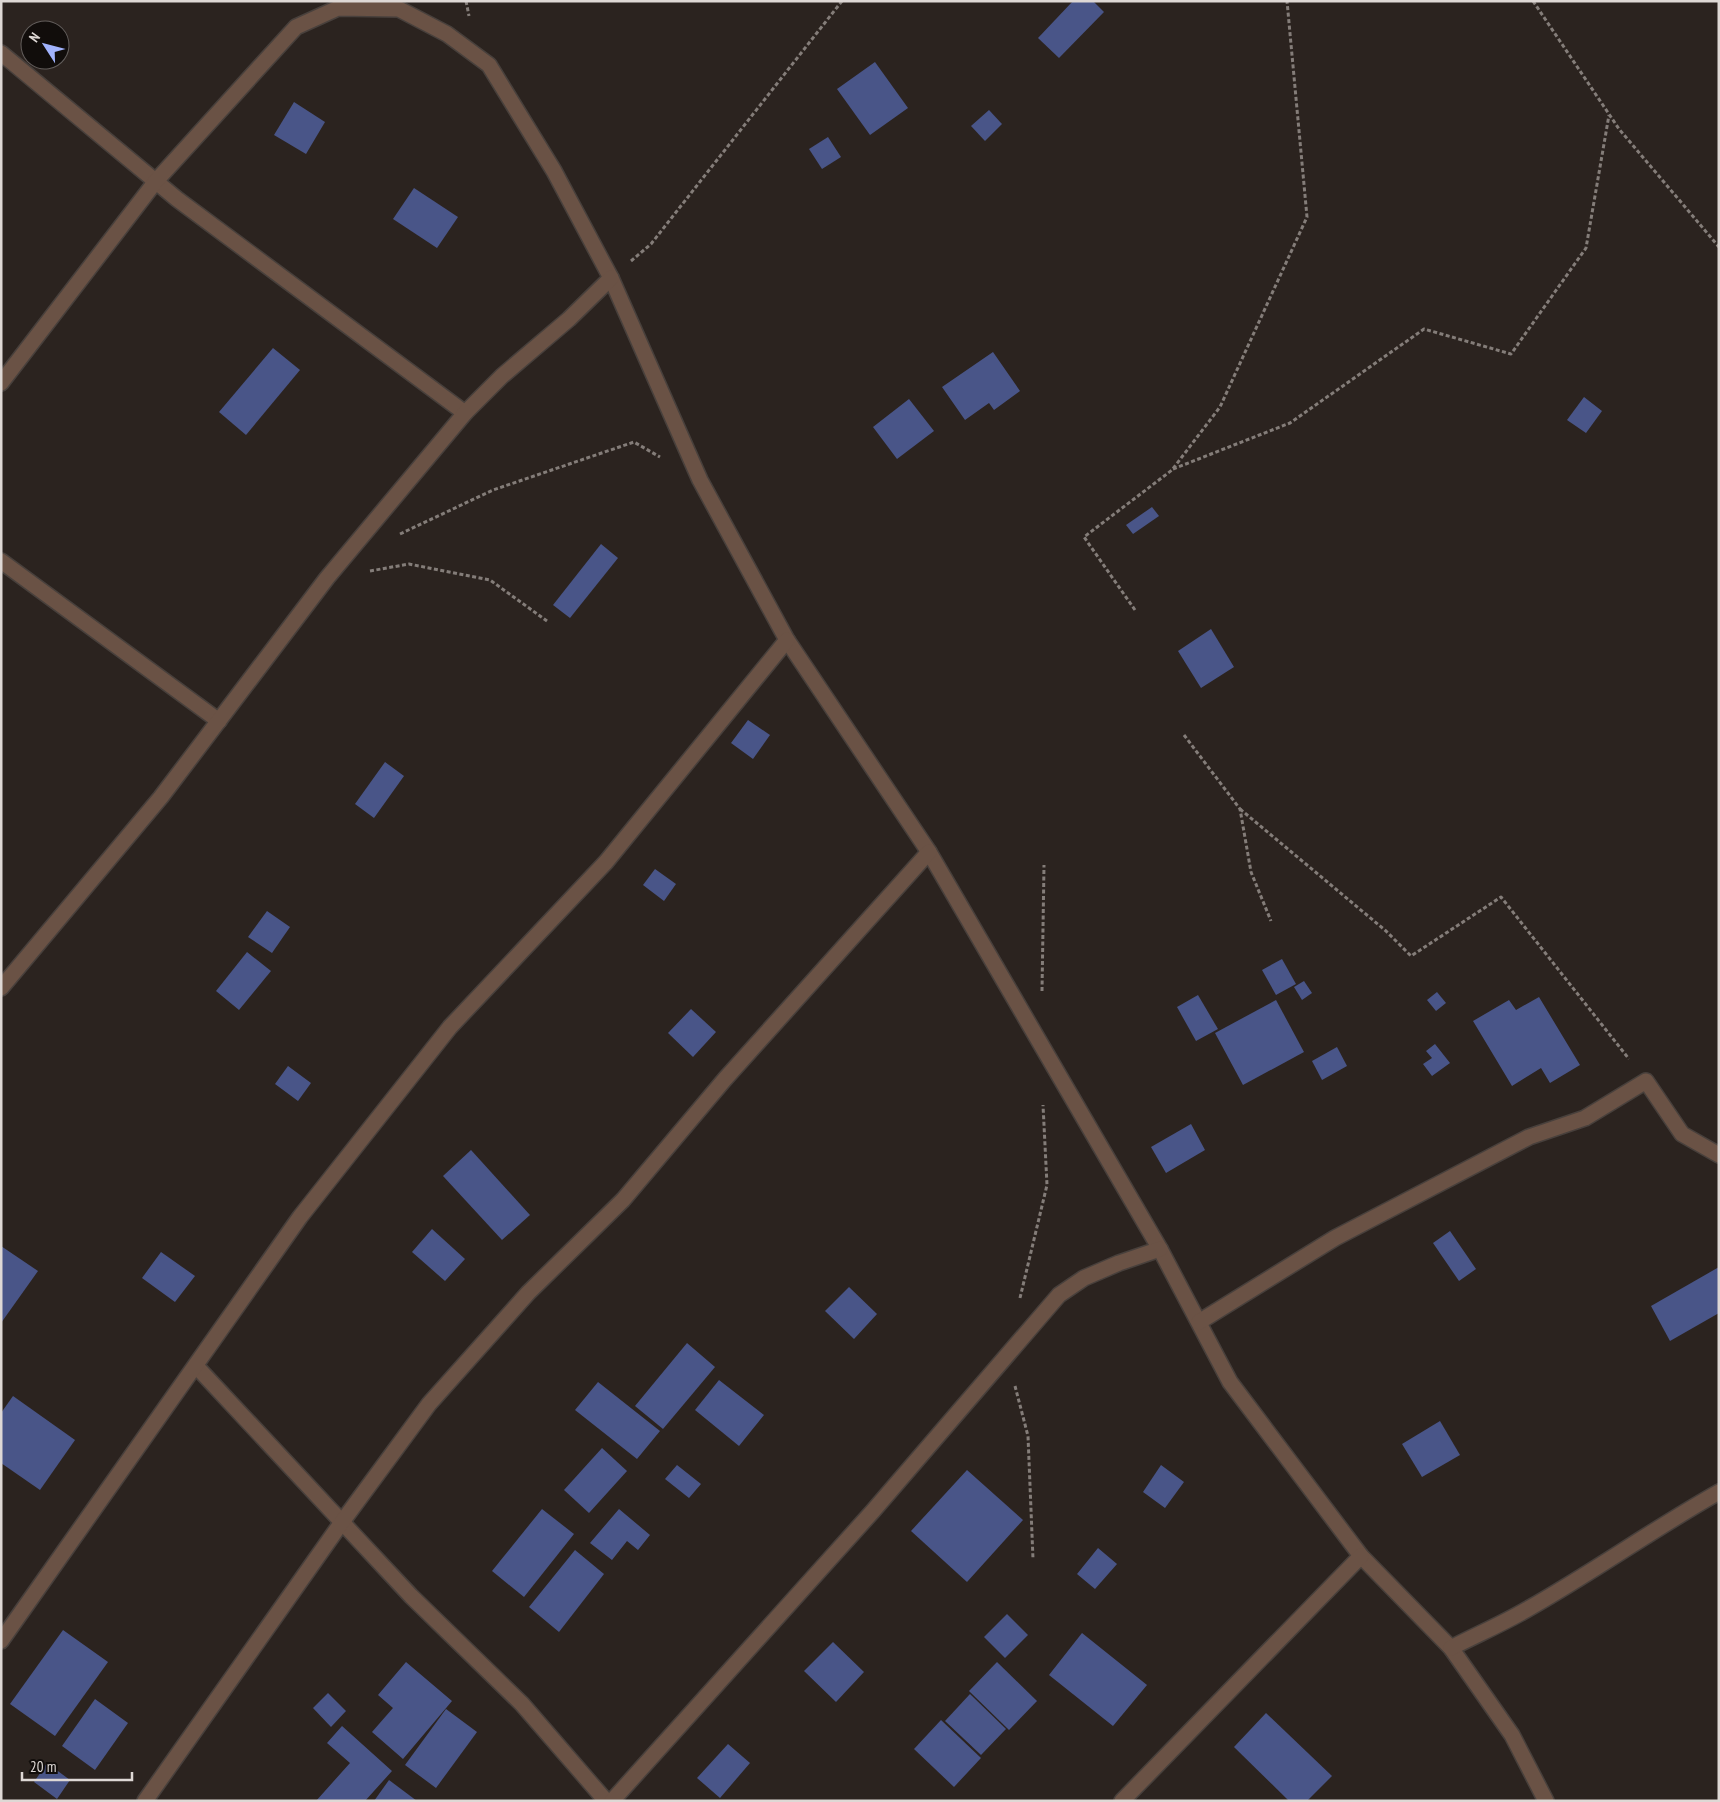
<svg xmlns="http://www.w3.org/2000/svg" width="1720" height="1802" font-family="'PT Sans Narrow',sans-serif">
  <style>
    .building { fill: #495588 }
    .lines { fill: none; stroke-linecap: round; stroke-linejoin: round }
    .minor-casing { stroke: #48403c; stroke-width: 18 }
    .path { stroke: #847d79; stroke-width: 3; stroke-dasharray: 4 2.5; stroke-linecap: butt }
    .minor { stroke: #6a5245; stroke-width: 15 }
  </style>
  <rect width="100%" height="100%" fill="#2b231f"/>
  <g class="building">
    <polygon points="1073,1 1093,1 1104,12 1059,58 1038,38"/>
    <polygon points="875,62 908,108 870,135 837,89"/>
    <polygon points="294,102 325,122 306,154 274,135"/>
    <polygon points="989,110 1002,124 985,141 971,126"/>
    <polygon points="828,137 841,157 822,169 809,149"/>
    <polygon points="414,188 458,217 437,248 393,219"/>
    <polygon points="273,348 300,370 246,435 219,412"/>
    <polygon points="993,352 1020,391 994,410 989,403 965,420 942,387"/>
    <polygon points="1584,397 1602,411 1586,433 1567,420"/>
    <polygon points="909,399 934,431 897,459 873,427"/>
    <polygon points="1152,507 1159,516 1133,534 1126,525"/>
    <polygon points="601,544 618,558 570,618 553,605"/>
    <polygon points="1211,629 1234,667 1201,688 1178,651"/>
    <polygon points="748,720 770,735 753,759 731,743"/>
    <polygon points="385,762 404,776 374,818 355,804"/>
    <polygon points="655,869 676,884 664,901 643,885"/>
    <polygon points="267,911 290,927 272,953 248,937"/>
    <polygon points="247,952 271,971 239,1010 216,991"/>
    <polygon points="1282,959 1296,984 1276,995 1262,970"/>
    <polygon points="1304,981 1312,993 1302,1000 1294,987"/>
    <polygon points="1437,992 1446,1003 1436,1011 1427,1000"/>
    <polygon points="1198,995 1218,1029 1196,1041 1177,1007"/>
    <polygon points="1539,997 1580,1065 1550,1083 1541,1068 1512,1086 1473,1021 1509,1000 1516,1010"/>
    <polygon points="1276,1000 1304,1052 1243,1085 1215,1033"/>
    <polygon points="691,1009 716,1032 693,1057 668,1033"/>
    <polygon points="1435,1044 1450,1063 1432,1076 1423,1064 1432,1058 1426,1051"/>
    <polygon points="1337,1047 1347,1066 1322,1080 1312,1061"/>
    <polygon points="288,1066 311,1083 298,1101 275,1084"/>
    <polygon points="1191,1124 1205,1150 1166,1173 1151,1147"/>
    <polygon points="471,1150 530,1215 502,1240 443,1176"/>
    <polygon points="432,1229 465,1259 445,1281 412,1252"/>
    <polygon points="1450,1231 1476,1269 1459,1281 1433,1243"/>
    <polygon points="1,1246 38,1271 1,1323"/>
    <polygon points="161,1252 195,1276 175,1302 142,1278"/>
    <polygon points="1719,1267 1719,1313 1670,1341 1651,1306"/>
    <polygon points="849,1287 877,1314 854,1339 825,1311"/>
    <polygon points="687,1343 715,1367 663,1429 635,1406"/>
    <polygon points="719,1380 764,1415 739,1446 695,1410"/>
    <polygon points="598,1382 660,1431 637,1459 575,1410"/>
    <polygon points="13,1396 75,1440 40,1490 1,1463 1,1413"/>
    <polygon points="1440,1421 1460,1455 1422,1477 1402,1444"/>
    <polygon points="602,1448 627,1471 589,1513 564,1490"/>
    <polygon points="677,1465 701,1484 689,1498 665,1479"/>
    <polygon points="1161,1465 1184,1482 1165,1508 1143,1492"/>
    <polygon points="967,1470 1023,1520 967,1582 911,1531"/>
    <polygon points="542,1509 574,1534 524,1597 492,1571"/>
    <polygon points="619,1509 650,1535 638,1550 627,1541 612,1560 590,1543"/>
    <polygon points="1098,1548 1117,1564 1095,1589 1077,1574"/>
    <polygon points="575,1550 604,1574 559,1632 529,1607"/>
    <polygon points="1007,1614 1028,1635 1005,1658 984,1637"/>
    <polygon points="63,1630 108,1662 55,1736 10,1704"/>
    <polygon points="1082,1633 1147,1685 1113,1726 1049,1675"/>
    <polygon points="833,1642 864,1672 836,1702 804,1671"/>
    <polygon points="406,1662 452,1701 403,1759 372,1732 393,1708 378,1695"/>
    <polygon points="997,1662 1037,1701 1009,1730 969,1691"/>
    <polygon points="328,1693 346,1711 331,1727 313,1708"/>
    <polygon points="970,1694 1006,1729 981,1755 945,1721"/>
    <polygon points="95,1699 128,1723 95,1770 62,1746"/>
    <polygon points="446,1709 477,1732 436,1788 405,1765"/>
    <polygon points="1266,1713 1332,1776 1307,1801 1289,1801 1234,1747"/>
    <polygon points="941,1720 981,1758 954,1787 914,1749"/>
    <polygon points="342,1726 392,1771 365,1801 316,1801 350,1763 327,1743"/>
    <polygon points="728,1744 750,1763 720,1798 697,1778"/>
    <polygon points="47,1763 70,1780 57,1799 34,1782"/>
    <polygon points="389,1780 417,1801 374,1801"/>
  </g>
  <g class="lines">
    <defs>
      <g id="minor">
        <polyline points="1,53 177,199 465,413"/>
        <polyline points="1,383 156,181 296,27 338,8 399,9 447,34 489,65 554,171 611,278 700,480 787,640 929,852 1160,1249 1230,1382 1361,1556 1451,1648 1512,1735 1546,1801"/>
        <polyline points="1,561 219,721"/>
        <polyline points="1,988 161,797 327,578 465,413 502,376 569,319 611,278"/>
        <polyline points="1199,1322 1335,1238 1529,1137 1585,1118 1646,1081 1682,1134 1719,1155"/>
        <polyline points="196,1366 411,1596 522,1704 606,1801"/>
        <polyline points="1,1641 300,1217 450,1027 606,862 787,640"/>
        <path d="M1451 1648C1476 1635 1502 1624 1526 1610 1592 1573 1653 1529 1719 1492"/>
        <polyline points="145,1801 342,1522 429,1404 528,1293 623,1200 725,1079 929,852"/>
        <polyline points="612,1801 873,1511 1059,1295 1084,1278 1119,1263 1160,1249"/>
        <polyline points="1122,1801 1361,1556"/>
      </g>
    </defs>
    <use href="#minor" class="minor-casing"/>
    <g class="path">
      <polyline points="466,1 469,16"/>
      <polyline points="1533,1 1619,129 1719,247"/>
      <polyline points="631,261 651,244 842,1"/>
      <polyline points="1173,469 1290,423 1424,329 1511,354 1586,248 1609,115"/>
      <polyline points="400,534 493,490 634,442 660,457"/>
      <polyline points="370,571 409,564 490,580 547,621"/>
      <polyline points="1135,610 1084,537 1172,470 1220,407 1307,217 1287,1"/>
      <polyline points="1184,735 1240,809 1251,872 1271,921"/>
      <polyline points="1240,809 1386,931 1411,956 1501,897 1629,1059"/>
      <polyline points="1042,991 1044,865"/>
      <polyline points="1020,1298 1047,1185 1043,1105"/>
      <polyline points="1015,1386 1028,1436 1033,1559"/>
    </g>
    <use href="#minor" class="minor"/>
  </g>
  <rect width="1720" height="1802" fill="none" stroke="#ded8d5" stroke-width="5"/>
  <g transform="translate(45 45) rotate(306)"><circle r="24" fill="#110d0b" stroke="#635e5c"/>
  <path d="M0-4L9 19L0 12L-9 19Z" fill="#a1b3fd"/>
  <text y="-8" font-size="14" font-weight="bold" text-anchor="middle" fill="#ded8d5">N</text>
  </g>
  <path d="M22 1772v8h110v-8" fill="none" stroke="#ded8d5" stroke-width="2.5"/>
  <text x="30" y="1772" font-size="15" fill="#ded8d5" stroke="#110d0b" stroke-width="4" paint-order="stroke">20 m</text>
</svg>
